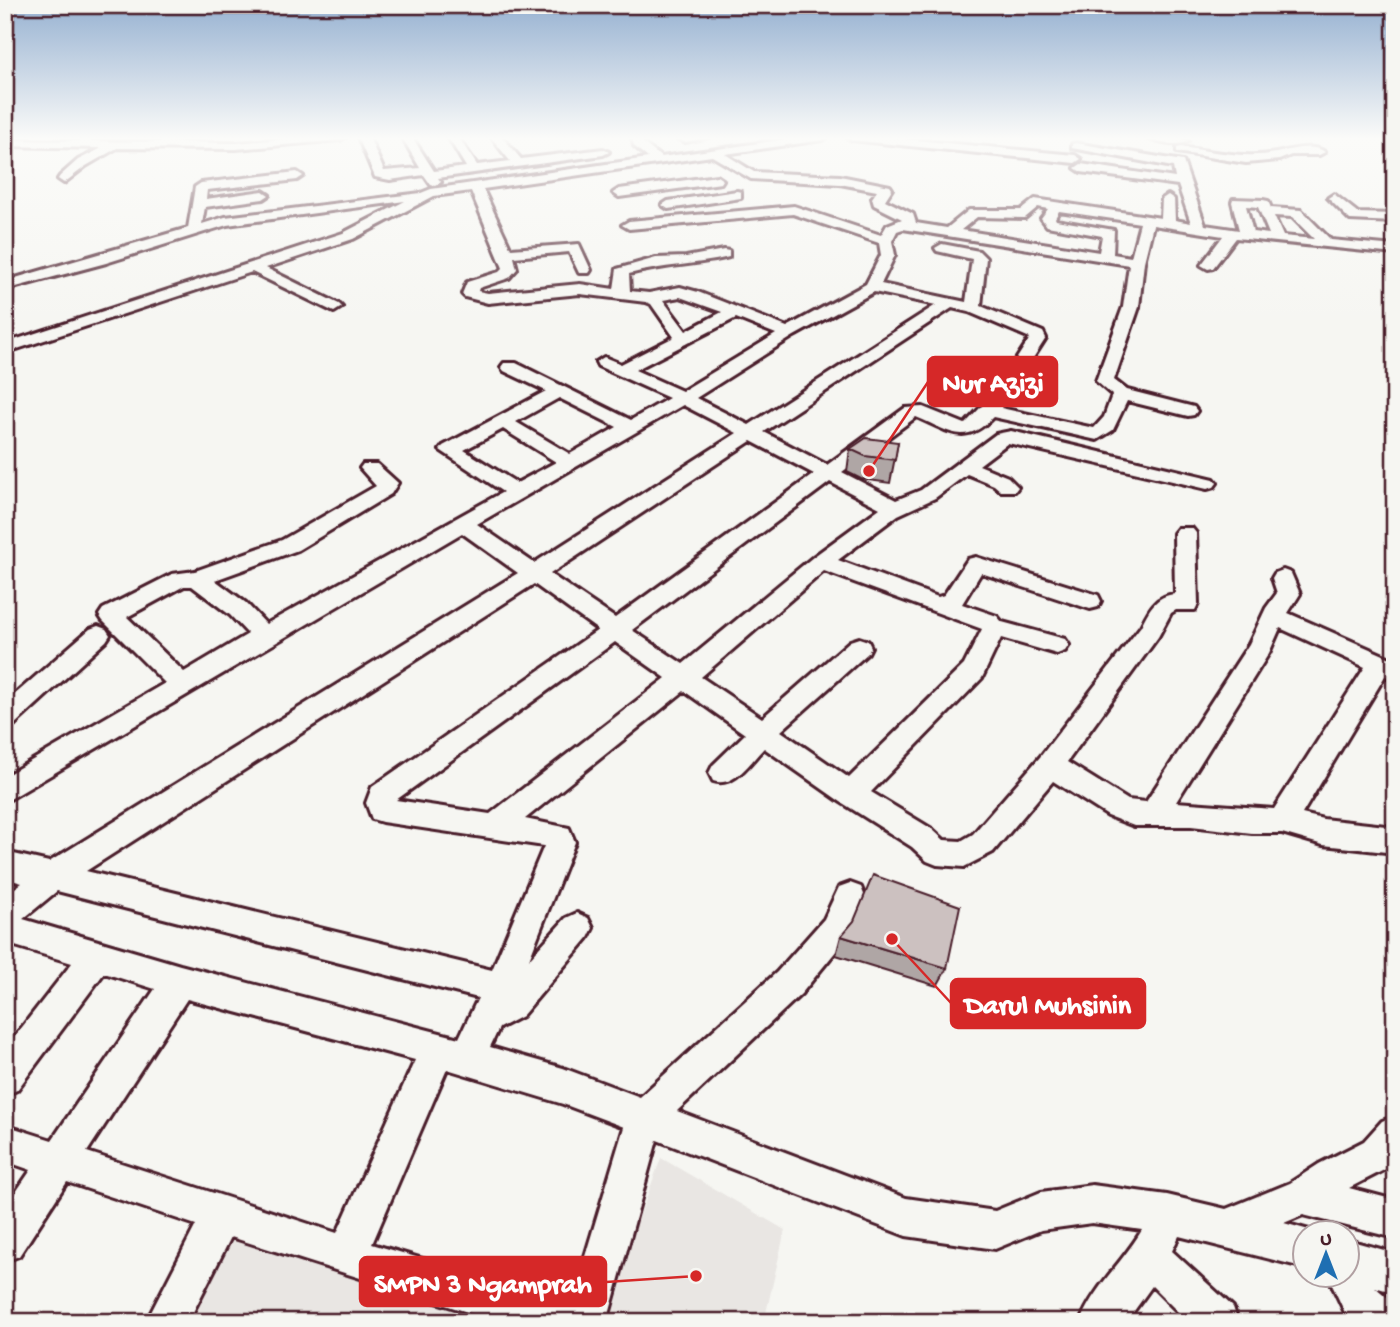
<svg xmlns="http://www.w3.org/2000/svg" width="1400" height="1327" font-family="'Gochi Hand',sans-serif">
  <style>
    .built { fill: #e9e6e3 }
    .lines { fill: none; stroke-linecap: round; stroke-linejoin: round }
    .minor-casing { stroke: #4a1f2b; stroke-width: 6 }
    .minor { fill: #f6f6f2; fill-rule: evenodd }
    .wall { fill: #afa6a5; stroke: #4a1f2b; stroke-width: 2 }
    .building { fill: #ccc1c0; stroke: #4a1f2b; stroke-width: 2 }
    .leader { fill: none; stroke: #d62828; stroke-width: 2.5 }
    .callout-dot { fill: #d62828; stroke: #f6f6f2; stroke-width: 2.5 }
    .callout { fill: #d62828; stroke: #d62828; stroke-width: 2.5 }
    .callout-label { font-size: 28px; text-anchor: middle; font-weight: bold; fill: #fff }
  </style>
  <rect width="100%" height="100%" fill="#f6f6f2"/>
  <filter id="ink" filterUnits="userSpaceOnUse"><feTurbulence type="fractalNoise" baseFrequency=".0143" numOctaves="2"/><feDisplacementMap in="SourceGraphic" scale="14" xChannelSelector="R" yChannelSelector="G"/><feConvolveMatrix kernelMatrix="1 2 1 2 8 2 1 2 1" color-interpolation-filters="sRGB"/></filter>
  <g filter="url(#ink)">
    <g class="built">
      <polygon points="661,1158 785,1230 764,1322 601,1322"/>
      <polygon points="223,1238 499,1322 181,1322"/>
    </g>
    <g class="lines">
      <defs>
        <g id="minor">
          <polygon points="305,137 346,137 340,140 236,149 117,148 86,166 64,183 58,179 60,176 78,160 102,148 5,146 5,140 236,143"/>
          <polygon points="358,137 369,137 384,171 420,168 402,137 412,137 434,171 466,167 448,137 458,137 477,165 510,161 491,137 502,137 521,159 603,149 609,152 603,155 438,178 441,182 435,186 431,185 424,175 390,180 375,177"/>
          <path d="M632 137H642L643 143 661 157 801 137H827L822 140 725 154 754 172 840 176 890 186 892 189 885 200 913 214 916 223 947 228 969 210H1021L1035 199 1161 218 1162 199 1168 195 1174 199 1175 220 1191 223 1178 185 1081 172 1075 168 1081 164 1175 178 1173 167 1072 148V144L1076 143 1183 161 1205 225 1239 230 1232 202 1233 199 1263 200 1268 201 1271 208 1301 210 1331 240 1395 246V254L1236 238 1213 268 1208 269 1201 265 1223 236 1153 225 1144 262 1139 307 1114 380 1127 390 1194 407 1197 411 1194 415 1188 416 1127 401 1113 430 1097 440 993 417C964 447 950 431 916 417L842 472 896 500 921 490 996 434 1011 431 1214 479 1217 483 1214 487 1207 489 1008 443 979 465 1008 477 1018 487 1015 491H1001L994 485 967 474 935 498 898 515 838 560 938 597 944 595 968 559 976 557 1098 595 1101 601 1098 607 1090 609 981 573 962 604 997 616 1002 622 1065 639 1069 645 1065 651 1057 654 1001 638 982 678 871 792 932 829 944 840 961 841 973 834 1040 757 1141 626C1149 610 1155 596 1175 594L1174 533 1178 528H1192L1196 533 1198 604 1195 610H1176L1171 613 1158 637 1067 762 1128 800 1146 802 1249 644 1266 608 1277 593 1272 578 1275 573 1283 570 1291 573 1300 594 1288 613 1395 660V679L1385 676 1302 814 1323 819 1395 827V853L1323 845 1282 833H1252L1191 826H1134L1108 816 1053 781 993 852 964 867 937 865 927 861 912 847 841 802 764 748C750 762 735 788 713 781L709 773 713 765 745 734 684 691 525 819 569 828 575 842 529 959 566 918 577 913 588 918 593 928 588 938 522 1016 499 1028 490 1047 563 1068 640 1097 777 972 824 919 839 887 850 883 861 887 865 897 846 939 801 994 677 1111 906 1198 995 1211 1041 1192 1092 1185 1167 1195 1226 1209 1290 1183 1319 1164 1364 1141 1382 1121 1395 1116V1162L1390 1167 1349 1188 1395 1200V1238L1303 1215 1284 1223 1316 1232H1306V1268L1179 1236 1172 1251 1233 1307 1238 1322H1188L1152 1286 1126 1322H1080C1093 1288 1123 1262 1142 1230L1092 1223 1041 1230 995 1249 906 1236 657 1140 607 1322H499L231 1237 188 1322H146L196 1225 67 1182 19 1256 5 1261V1208L31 1170 5 1161V1125L52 1140 155 989 104 973 17 1090 5 1095V1049L72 963 5 943V895L22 883 5 878V852L49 862 518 573 462 533 5 802V776L165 683 103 621 99 615 103 609 172 574 195 571 282 540 376 486 360 468 363 464H377L398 483 391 494 298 550 215 580 246 603 266 624 503 492 440 450 443 446 546 391 504 371 501 367 504 363H516L631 420 669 398 598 366 596 362 604 357 621 364 674 337 651 304 646 302 580 294 488 303 465 297 462 294 467 282 499 272 503 268 471 191 434 196 353 239 266 268 339 304 342 307 334 312 252 272 5 353V343L343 233 405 201 227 225 106 263 5 290V281L188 228 195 187 201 183 297 172 303 176 297 180 207 190 206 199 263 191 269 195 263 199 205 207 202 224 225 217 421 193 431 189 648 158 634 146ZM712 156 751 179 840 184 877 191 872 198 874 205 902 219 887 225 881 235 794 206 629 221 622 225 629 229 793 214 879 243 881 255 866 284 787 327 698 292 680 287 649 293 630 291 629 274C662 265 696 265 729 257V251L724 250 686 257 656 258 617 269 614 289 580 284 488 293 478 291 479 288 509 278 517 269 514 257 569 252 579 273H589L591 270 579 244 511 249 483 189ZM1246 206 1258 207 1269 234 1253 232ZM1038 207 1048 209 1041 218 1047 226 1102 236 1099 252 961 230 977 217 1025 218ZM1059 211 1140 223 1131 257 1113 254 1114 230 1056 220 1055 218ZM1274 216 1292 217 1314 239 1283 236ZM903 229 1129 265 1123 307 1096 381 1112 395 1104 417 1094 428 1001 408 1046 338 1043 332 981 306 986 258 979 251 942 244 935 248 937 251 972 259 966 302 881 284 895 255 892 241 897 231ZM874 292 936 305 749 425 696 398 794 336ZM680 297 722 312 686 331 663 300ZM952 308 969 312 1030 338 995 392 965 424 923 407 905 408 827 465 764 432ZM736 318 776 334 682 391 635 370ZM559 398 617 427 570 454 516 422ZM683 405 737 433 534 563 477 524ZM503 429 556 462 517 483 464 450ZM751 441 814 474 615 618 550 574ZM830 482 880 508 813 557 683 664 632 630ZM824 571 982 629 964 665 849 778 781 731 868 653 871 647 868 641 859 638 850 641 762 718 701 677ZM534 584 598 630 372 787 366 803 372 819 382 822 544 846 492 970 86 871ZM184 586H192L230 615 248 634 184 672 127 617ZM1280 628 1365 667 1274 809 1176 802 1269 653ZM615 642 666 678 490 814 396 800ZM57 891 478 998 459 1038 180 965 23 919ZM187 999 415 1060 337 1233 87 1152ZM447 1069 563 1104 624 1127 571 1303 372 1244Z"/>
          <polygon points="674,137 709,137 685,142"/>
          <polygon points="846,137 883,137 1075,155 1081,159 1075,163 852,140"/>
          <path d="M1145 137H1175L1188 141C1178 147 1155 143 1145 137Z"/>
          <path d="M1181 147C1212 151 1245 159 1276 153 1290 150 1312 143 1325 152L1319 155H1291L1279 160 1246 163 1177 152V148Z"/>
          <polygon points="717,176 723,180 721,183 619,197 613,193 619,189"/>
          <polygon points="737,191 741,192 741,198 668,209 662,205 668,201"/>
          <polygon points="1334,194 1358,213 1395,214 1395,222 1350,220 1328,198"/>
          <polygon points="98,626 106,629 110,635 106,641 14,725 5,728 5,703 90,629"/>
          <polygon points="1348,1240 1395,1253 1395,1293 1375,1287 1395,1304 1395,1322 1352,1322 1347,1317 1327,1274 1348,1274"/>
        </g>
      </defs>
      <use href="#minor" class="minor-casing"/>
      <use href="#minor" class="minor"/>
    </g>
    <g class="wall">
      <polygon points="898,442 890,483 861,479 847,472 850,449"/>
      <polygon points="841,936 947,968 937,986 836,955"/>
    </g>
    <g class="building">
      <polygon points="866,438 898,442 895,460 865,456 850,449"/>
      <polygon points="873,875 960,906 947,968 841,936 854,921"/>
    </g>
  </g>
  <linearGradient id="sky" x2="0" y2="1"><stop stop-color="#96b1d1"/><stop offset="0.43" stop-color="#fbfbf9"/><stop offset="1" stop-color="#fbfbf9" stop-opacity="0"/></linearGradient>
  <rect width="1400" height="322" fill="url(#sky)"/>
  <path class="leader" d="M869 471L928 382M892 939L951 1003M696 1276L606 1282"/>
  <g class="callout-dot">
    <circle cx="869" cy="471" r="7"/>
    <circle cx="892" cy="939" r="7"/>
    <circle cx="696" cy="1276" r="7"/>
  </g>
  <g class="callout">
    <rect x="928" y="357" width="129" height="49" rx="7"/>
    <rect x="951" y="979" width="194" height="49" rx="7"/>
    <rect x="360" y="1257" width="246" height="49" rx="7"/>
  </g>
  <g class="callout-label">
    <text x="993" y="391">Nur Azizi</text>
    <text x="1048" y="1013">Darul Muhsinin</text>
    <text x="483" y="1292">SMPN 3 Ngamprah</text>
  </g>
  <rect width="1400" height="1327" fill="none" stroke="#f6f6f2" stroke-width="28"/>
  <rect x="14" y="14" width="1372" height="1299" fill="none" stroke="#4a1f2b" stroke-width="2.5" filter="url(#ink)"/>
  <g transform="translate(1326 1254)"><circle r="33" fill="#f6f6f2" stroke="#b1a0a2" stroke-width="2"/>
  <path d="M0-5L12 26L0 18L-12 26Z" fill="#1f6fb2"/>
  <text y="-10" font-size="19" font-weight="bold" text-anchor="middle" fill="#4a1f2b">U</text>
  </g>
</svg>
